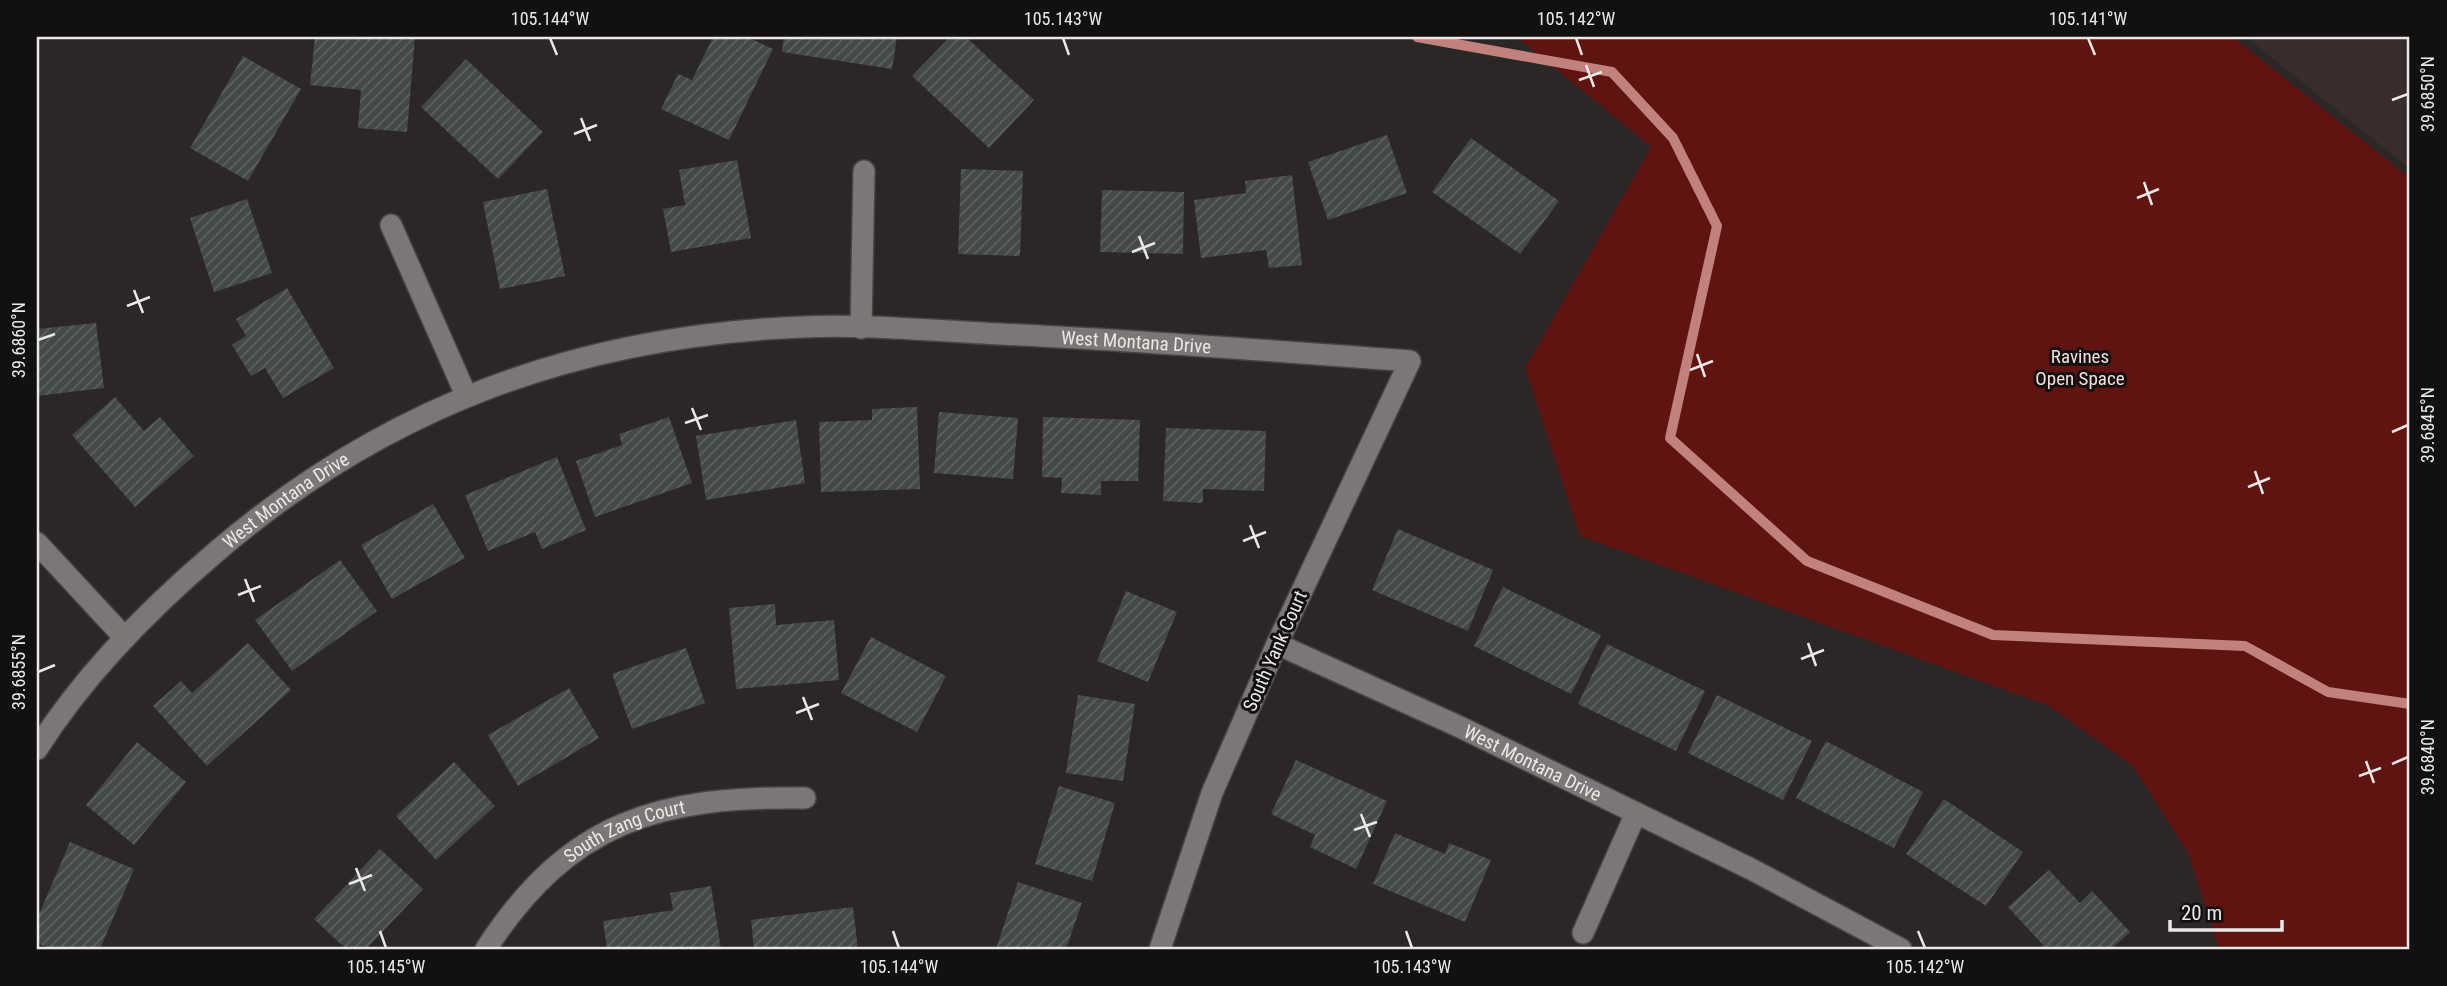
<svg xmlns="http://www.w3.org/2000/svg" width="2447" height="986" font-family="'Roboto Condensed',sans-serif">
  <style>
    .built { fill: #382d2c }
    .park { fill: #5f1412 }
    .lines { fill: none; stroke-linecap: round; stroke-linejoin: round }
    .stream { stroke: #c1817c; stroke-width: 10 }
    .building { fill: url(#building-hatch) }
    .street-casing { stroke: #474444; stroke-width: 24 }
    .street { stroke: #7c7776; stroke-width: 21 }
    .ticks { fill: none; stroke: #eae8e7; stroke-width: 2.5 }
    .labels { text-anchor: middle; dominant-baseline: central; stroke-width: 6; stroke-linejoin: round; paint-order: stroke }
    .street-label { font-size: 19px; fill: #eae8e7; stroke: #121110 }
    .park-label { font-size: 19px; fill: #f7dcd9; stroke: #121110 }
    .neatline { fill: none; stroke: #eae8e7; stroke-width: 2.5 }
    .ticks-label { font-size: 18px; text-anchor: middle; fill: #eae8e7 }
  </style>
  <defs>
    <pattern id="building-hatch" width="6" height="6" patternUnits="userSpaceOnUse" patternTransform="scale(1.75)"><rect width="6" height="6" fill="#444848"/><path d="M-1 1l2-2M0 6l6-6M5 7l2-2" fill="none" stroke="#5f6262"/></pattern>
  </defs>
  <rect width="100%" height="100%" fill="#2b2727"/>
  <polygon class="built" points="2246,37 2410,37 2410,169"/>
  <polygon class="park" points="1517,37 2233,37 2410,178 2410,949 2219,949 2188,853 2133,766 2049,706 1580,536 1525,368 1651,147"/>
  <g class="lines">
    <polyline class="stream" points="1417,37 1612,72 1673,138 1717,226 1670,438 1807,561 1993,635 2245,646 2328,692 2410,704"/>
  </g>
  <g class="building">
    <polygon points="315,37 415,37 407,132 358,128 361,90 310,85"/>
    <polygon points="713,37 747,37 773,49 729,140 661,109 678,74 692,80"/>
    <polygon points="784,37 897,37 892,69 782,52"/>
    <polygon points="950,37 966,37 1034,100 989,148 912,76"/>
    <polygon points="243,56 301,89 248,181 190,148"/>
    <polygon points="466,59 543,132 498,179 421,107"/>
    <polygon points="1387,135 1407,193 1328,220 1308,162"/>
    <polygon points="1471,138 1559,201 1520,254 1432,192"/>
    <polygon points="737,160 751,238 671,252 663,209 685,205 679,170"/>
    <polygon points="961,169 1023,171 1020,256 958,254"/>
    <polygon points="1292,175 1302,265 1269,268 1266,250 1201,258 1194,200 1246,193 1245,181"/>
    <polygon points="547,189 565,276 500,289 483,202"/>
    <polygon points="1102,190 1184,192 1183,254 1100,252"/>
    <polygon points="247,199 272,273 214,292 190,218"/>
    <polygon points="287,288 334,368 283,398 265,368 251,376 232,345 246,336 236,319"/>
    <polygon points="96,323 104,388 37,396 37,329"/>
    <polygon points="115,397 144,431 160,417 194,456 135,507 72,435"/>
    <polygon points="917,407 920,489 821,492 819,422 872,420 872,409"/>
    <polygon points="939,412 1018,418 1013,479 934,473"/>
    <polygon points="669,417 692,483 595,517 576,461 622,445 619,434"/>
    <polygon points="1043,417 1140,420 1138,481 1101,481 1101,495 1061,493 1062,478 1042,477"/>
    <polygon points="796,420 805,483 706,500 696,436"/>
    <polygon points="1166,428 1266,431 1264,491 1203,489 1203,503 1163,501"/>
    <polygon points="557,457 586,530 542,549 535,532 488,551 465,495"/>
    <polygon points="433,504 465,558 392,599 361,545"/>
    <polygon points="1398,529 1493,570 1468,631 1372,590"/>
    <polygon points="340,560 377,611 292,671 255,620"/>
    <polygon points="1503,587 1601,635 1571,694 1474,646"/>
    <polygon points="1126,591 1177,612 1148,682 1097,661"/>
    <polygon points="775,604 776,625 834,620 839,680 736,689 729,608"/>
    <polygon points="871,637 946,676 917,732 841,693"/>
    <polygon points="248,643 291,690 207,766 153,706 181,681 192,693"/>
    <polygon points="1607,644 1705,691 1676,751 1578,704"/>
    <polygon points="686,648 705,703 632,729 612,674"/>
    <polygon points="569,688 599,738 518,786 488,735"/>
    <polygon points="1078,695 1135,704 1123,781 1066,773"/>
    <polygon points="1717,695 1812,741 1783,800 1688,753"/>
    <polygon points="1826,741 1923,792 1894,848 1796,798"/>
    <polygon points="137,742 186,782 134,845 86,805"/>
    <polygon points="1296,760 1387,801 1356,869 1310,847 1315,835 1271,814"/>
    <polygon points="454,762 495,806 436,860 396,816"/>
    <polygon points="1059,786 1115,803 1092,881 1035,864"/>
    <polygon points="1944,799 2023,852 1986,906 1906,854"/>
    <polygon points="1395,833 1445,854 1449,843 1491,860 1465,922 1373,884"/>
    <polygon points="70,842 134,869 100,949 51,949 37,943 37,919"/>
    <polygon points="380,849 423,889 366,949 346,949 314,919"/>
    <polygon points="2049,870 2080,903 2092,891 2130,932 2111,949 2038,949 2043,945 2008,907"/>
    <polygon points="1018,882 1082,903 1066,949 996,949"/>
    <polygon points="711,886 721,949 607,949 603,921 673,910 670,893"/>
    <polygon points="853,907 858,949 754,949 751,920"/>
  </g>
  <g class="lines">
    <defs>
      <g id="street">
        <polyline points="391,225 466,395"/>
        <polyline points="861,328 864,171"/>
        <polyline points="37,543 125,638"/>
        <path id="s1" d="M1277 644 1460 727 1751 869 1901 949"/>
        <path id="s2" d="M37 749C84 675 149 609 216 552 386 406 578 336 802 327 867 324 934 331 1000 334 1137 340 1274 351 1410 361L1277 644 1212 793 1160 949"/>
        <polyline points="1583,933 1636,813"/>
        <path id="s3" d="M486 949C569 821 659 796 805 798"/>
      </g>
    </defs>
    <use href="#street" class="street-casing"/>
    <use href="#street" class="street"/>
  </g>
  <path class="ticks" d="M550 38 557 55M1063 38 1069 55M1576 38 1582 55M2088 38 2095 55M1586 65 1594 87M1579 80 1602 72M2392 100 2408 94M581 118 590 141M574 134 597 125M2144 182 2152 205M2137 198 2159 189M1139 236 1148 259M1132 252 1155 243M134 290 143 313M127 306 150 297M38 340 55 334M1697 354 1705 377M1690 370 1713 361M692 408 701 430M685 423 708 415M2392 432 2408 425M2255 471 2263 494M2248 487 2270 478M1250 525 1259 548M1243 541 1266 532M245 579 254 602M238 595 261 586M1808 643 1816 666M1801 659 1824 650M38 672 55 665M803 697 812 720M796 713 819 704M2366 761 2374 783M2392 764 2408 757M2359 776 2381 768M1361 814 1370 837M1354 830 1377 822M356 868 365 891M349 884 372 875M380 931 386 948M893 931 899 948M1406 931 1412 948M1918 931 1925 948"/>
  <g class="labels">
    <g class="street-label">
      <text stroke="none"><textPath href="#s2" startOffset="1242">West Montana Drive</textPath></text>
      <text stroke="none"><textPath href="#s2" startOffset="354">West Montana Drive</textPath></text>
      <text transform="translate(1275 651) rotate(-66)">South Yank Court</text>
      <text stroke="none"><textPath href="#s1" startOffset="282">West Montana Drive</textPath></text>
      <text stroke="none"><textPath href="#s3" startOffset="187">South Zang Court</textPath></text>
    </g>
    <g class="park-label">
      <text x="2080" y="356">Ravines<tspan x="2080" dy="22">Open Space</tspan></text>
    </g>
  </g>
  <rect width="2447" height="986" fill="none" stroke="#121110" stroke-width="77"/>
  <path d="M2170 920v10h112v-10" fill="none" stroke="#eae8e7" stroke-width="3.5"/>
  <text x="2181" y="920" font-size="21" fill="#eae8e7" stroke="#121110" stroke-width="5" paint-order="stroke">20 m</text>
  <rect x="38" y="38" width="2370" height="910" class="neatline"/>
  <g class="ticks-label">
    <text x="550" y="25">105.144°W</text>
    <text x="1063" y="25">105.143°W</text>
    <text x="1576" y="25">105.142°W</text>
    <text x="2088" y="25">105.141°W</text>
    <text transform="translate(2428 94) rotate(-90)" y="6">39.6850°N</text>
    <text transform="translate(19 340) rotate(-90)" y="6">39.6860°N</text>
    <text transform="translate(2428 425) rotate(-90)" y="6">39.6845°N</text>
    <text transform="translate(19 672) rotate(-90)" y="6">39.6855°N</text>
    <text transform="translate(2428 757) rotate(-90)" y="6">39.6840°N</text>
    <text x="386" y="973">105.145°W</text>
    <text x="899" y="973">105.144°W</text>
    <text x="1412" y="973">105.143°W</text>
    <text x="1925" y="973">105.142°W</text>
  </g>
</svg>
